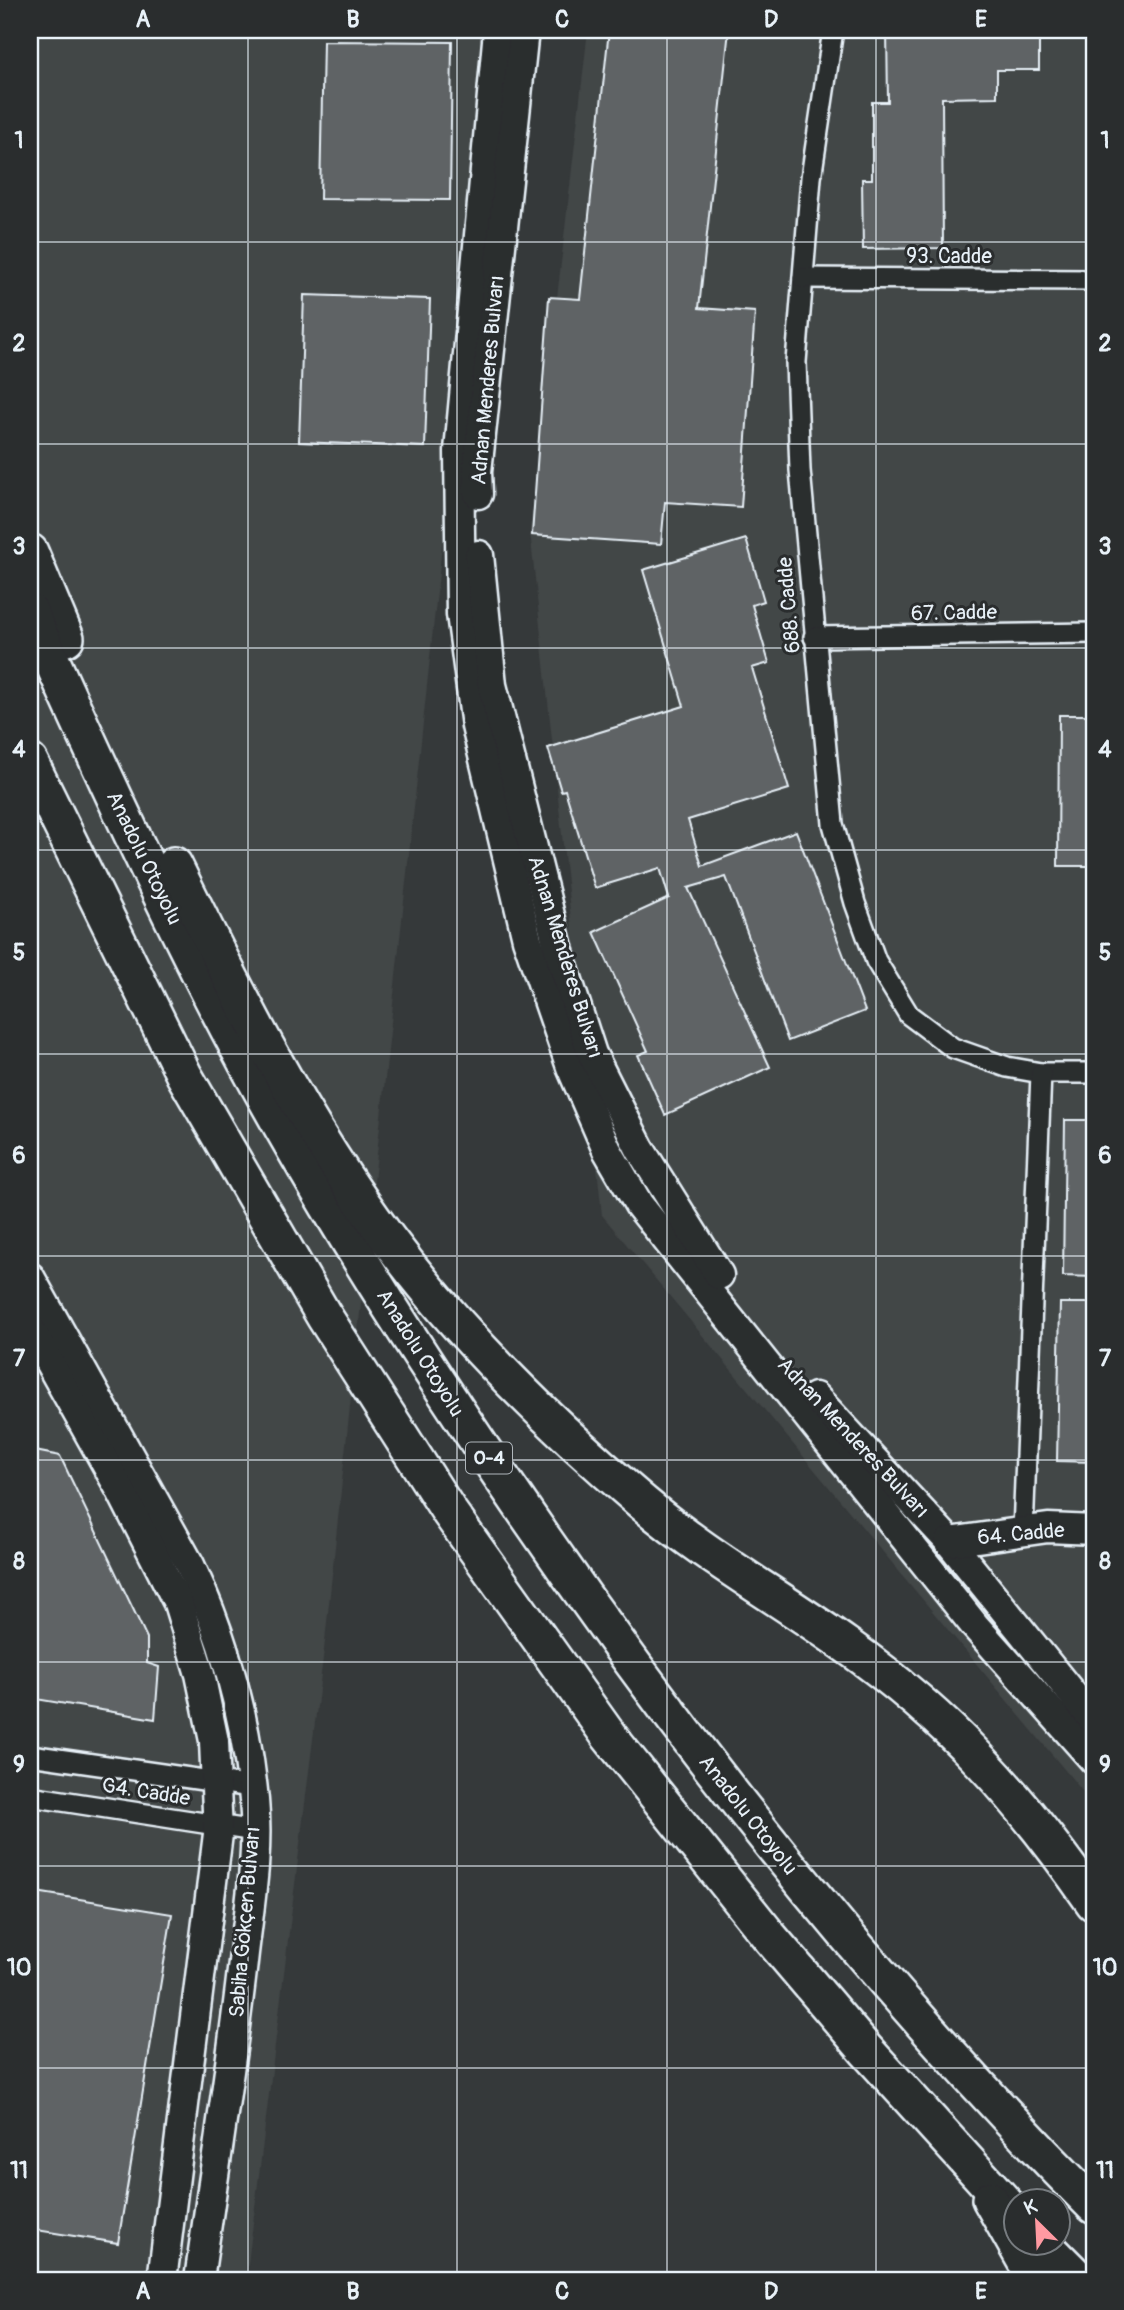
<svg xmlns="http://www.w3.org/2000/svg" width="1124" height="2310" font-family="Pangolin,sans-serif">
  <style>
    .built { fill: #424647 }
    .building { fill: #5f6365; stroke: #e8f1f8; stroke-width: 2 }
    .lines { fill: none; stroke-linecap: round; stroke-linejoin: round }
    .street-casing { stroke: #e8f1f8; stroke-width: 24 }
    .secondary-casing { stroke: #e8f1f8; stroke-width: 33 }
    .highway-casing { stroke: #e8f1f8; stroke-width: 40 }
    .street { stroke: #2a2d2e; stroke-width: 19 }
    .secondary { stroke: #2a2d2e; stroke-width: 28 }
    .highway { stroke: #2a2d2e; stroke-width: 35 }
    .grid { fill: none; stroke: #e8f1f8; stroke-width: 2; stroke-opacity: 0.55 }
    .labels { text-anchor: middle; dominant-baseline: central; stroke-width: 6; stroke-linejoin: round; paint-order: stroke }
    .shield { fill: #2a2d2e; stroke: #afb6bb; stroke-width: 2 }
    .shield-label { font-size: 19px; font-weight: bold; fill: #e8f1f8 }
    .street-label { font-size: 21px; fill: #e8f1f8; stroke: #2a2d2e }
    .neatline { fill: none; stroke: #e8f1f8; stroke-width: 2.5 }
    .grid-label { font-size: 23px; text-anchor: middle; font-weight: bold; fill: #e8f1f8 }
  </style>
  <rect width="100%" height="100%" fill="#35393a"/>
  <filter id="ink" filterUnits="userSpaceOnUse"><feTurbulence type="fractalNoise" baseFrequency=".0143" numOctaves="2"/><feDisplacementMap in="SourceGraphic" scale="14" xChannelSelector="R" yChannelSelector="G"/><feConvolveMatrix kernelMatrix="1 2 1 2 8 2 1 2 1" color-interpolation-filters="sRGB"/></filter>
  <g filter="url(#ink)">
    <g class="built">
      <polygon points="30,30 497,30 324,1650 246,2280 30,2280"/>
      <polygon points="588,30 1094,30 1094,1805 602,1215 530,531"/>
    </g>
    <g class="building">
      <polygon points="609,30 729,30 699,308 755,312 741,507 665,502 661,544 532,535 549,297 580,299"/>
      <polygon points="887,30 1039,30 1039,70 997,70 997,97 942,98 943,248 863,249 862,179 872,179 872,102 888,102"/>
      <polygon points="323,41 452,42 450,200 320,199"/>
      <polygon points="304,295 430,299 425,447 299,442"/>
      <polygon points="746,539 764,601 752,605 769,663 752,668 789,789 688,820 702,866 796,831 865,1011 788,1041 726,877 688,888 770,1067 665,1115 638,1055 648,1051 594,932 669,898 660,868 595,888 565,790 561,791 548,748 684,706 643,570"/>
      <polygon points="1059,715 1094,715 1094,866 1058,866"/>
      <polygon points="1065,1120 1094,1120 1094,1277 1063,1276"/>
      <polygon points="1060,1303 1094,1303 1094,1462 1057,1461"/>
      <polygon points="30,1450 60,1456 147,1638 147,1663 159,1667 155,1719 30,1698"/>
      <polygon points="30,1891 172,1914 118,2243 30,2229"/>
    </g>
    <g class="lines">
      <defs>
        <g id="street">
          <polyline points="833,30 811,178 796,362 800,470 833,824 855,903 876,961 909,1015 953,1048 1007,1067 1041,1073 1094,1073"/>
          <polyline points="803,278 1094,280"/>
          <polyline points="814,637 1094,633"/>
          <polyline points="1023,1532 1041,1073"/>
          <polyline points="30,1755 252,1787"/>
          <polyline points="30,1796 255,1831"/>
        </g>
        <g id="secondary">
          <polyline points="498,30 459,451 461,614 476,726 527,939 571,1067 607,1150 639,1205 975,1626 1094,1760"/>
          <polyline points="478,494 477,472 524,30"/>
          <polyline points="479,555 492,685 561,959 592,1054 640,1149 719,1275"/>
          <path d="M30 1277 190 1565C225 1639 246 1719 254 1800 259 1851 250 1903 244 1953 232 2063 214 2171 199 2280"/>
          <polyline points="30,1328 120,1489 178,1603 200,1674 214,1741 218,1834 162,2280"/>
          <polyline points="815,1397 947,1539 1094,1721"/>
          <polyline points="949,1542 1048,1528 1094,1530"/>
        </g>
        <g id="highway">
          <polyline points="30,552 66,638"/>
          <path d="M30 612C88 742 147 871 212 998 297 1164 398 1324 502 1478 678 1738 873 1984 1094 2206"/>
          <polyline points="30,762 184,1075 324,1316 450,1513 609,1736 769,1936 866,2050 1016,2215"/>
          <path d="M174 865C237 994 302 1124 388 1239 461 1337 550 1424 643 1503 706 1556 779 1597 846 1645 951 1719 1021 1798 1094 1903"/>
          <polyline points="990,2199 1025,2261 1044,2280"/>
          <polyline points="1044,2244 1080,2280"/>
        </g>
      </defs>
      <use href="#street" class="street-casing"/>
      <use href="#secondary" class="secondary-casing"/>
      <use href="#highway" class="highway-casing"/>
      <use href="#street" class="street"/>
      <use href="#secondary" class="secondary"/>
      <use href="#highway" class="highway"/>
    </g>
  </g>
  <path class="grid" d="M248 30V2280M457 30V2280M667 30V2280M876 30V2280M30 242H1094M30 444H1094M30 648H1094M30 850H1094M30 1054H1094M30 1256H1094M30 1460H1094M30 1662H1094M30 1866H1094M30 2068H1094"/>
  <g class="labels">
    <rect class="shield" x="466" y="1442.5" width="46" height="31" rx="5"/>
    <g class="shield-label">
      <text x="489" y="1458">O-4</text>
    </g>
    <g class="street-label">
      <text x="949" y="256">93. Cadde</text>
      <text transform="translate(488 380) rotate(-85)">Adnan Menderes Bulvarı</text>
      <text transform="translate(789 605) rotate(-95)">688. Cadde</text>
      <text transform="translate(954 613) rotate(-1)">67. Cadde</text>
      <text transform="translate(144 858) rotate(64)">Anadolu Otoyolu</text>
      <text transform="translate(565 957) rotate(73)">Adnan Menderes Bulvarı</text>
      <text transform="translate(420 1353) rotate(58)">Anadolu Otoyolu</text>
      <text transform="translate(853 1438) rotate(47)">Adnan Menderes Bulvarı</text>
      <text transform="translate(1021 1534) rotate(-5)">64. Cadde</text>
      <text transform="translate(146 1792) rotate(9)">G4. Cadde</text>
      <text transform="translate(748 1815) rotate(52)">Anadolu Otoyolu</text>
      <text transform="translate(245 1922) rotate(-85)">Sabiha Gökçen Bulvarı</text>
    </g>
  </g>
  <rect width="1124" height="2310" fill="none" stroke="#2a2d2e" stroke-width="77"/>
  <g transform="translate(1037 2222) rotate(336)"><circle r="33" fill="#2a2d2e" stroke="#767b7f" stroke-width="2"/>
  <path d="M0-5L12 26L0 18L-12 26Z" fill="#ff9aa2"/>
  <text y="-10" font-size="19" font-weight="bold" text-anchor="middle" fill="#e8f1f8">K</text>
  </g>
  <rect x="38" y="38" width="1048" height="2234" class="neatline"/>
  <g class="grid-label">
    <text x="143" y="27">A</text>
    <text x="353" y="27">B</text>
    <text x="562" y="27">C</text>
    <text x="771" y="27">D</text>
    <text x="981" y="27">E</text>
    <text x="19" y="148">1</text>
    <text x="1105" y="148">1</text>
    <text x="19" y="351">2</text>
    <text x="1105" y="351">2</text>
    <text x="19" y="554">3</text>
    <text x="1105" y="554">3</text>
    <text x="19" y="757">4</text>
    <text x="1105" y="757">4</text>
    <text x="19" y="960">5</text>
    <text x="1105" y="960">5</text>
    <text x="19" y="1163">6</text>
    <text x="1105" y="1163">6</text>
    <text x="19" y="1366">7</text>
    <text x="1105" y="1366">7</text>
    <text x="19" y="1569">8</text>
    <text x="1105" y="1569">8</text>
    <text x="19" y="1772">9</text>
    <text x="1105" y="1772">9</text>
    <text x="19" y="1975">10</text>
    <text x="1105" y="1975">10</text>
    <text x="19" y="2178">11</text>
    <text x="1105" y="2178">11</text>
    <text x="143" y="2299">A</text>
    <text x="353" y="2299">B</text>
    <text x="562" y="2299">C</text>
    <text x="771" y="2299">D</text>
    <text x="981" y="2299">E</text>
  </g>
</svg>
